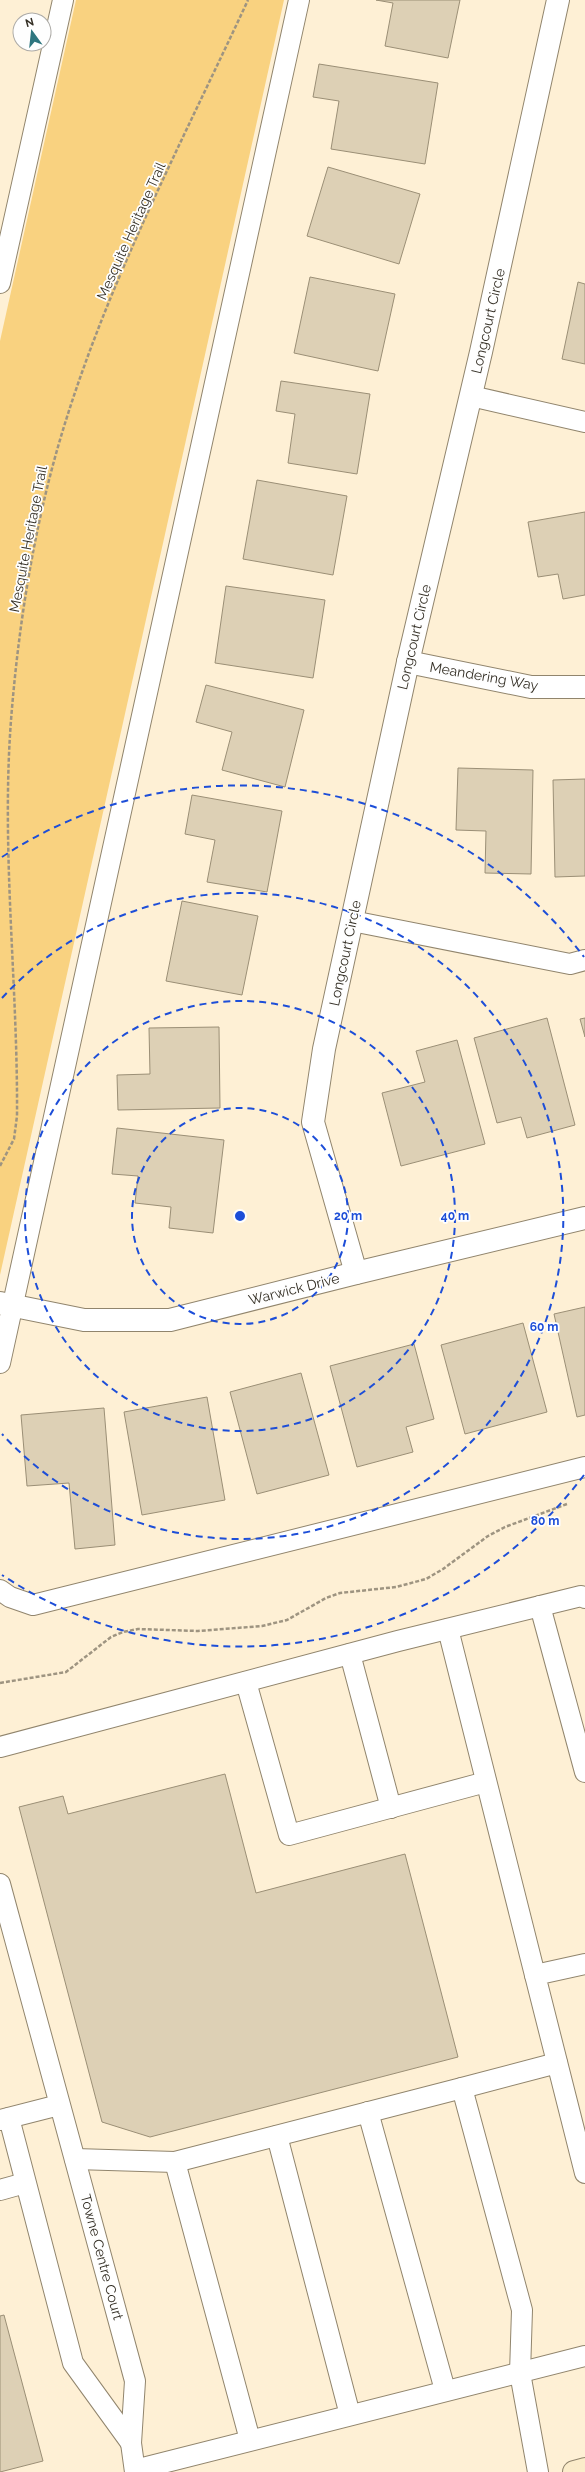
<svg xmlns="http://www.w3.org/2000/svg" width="585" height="2472" font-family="Raleway,sans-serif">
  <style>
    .green { fill: #f9d280 }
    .building { fill: #ddd0b5; stroke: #9b8f76 }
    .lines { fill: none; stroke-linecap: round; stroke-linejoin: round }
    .lane-casing { stroke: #91856d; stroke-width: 22 }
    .street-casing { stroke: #91856d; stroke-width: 24 }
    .secondary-casing { stroke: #91856d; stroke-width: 24 }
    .path { stroke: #9e9481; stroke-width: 2.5; stroke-dasharray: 4 2; stroke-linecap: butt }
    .lane { stroke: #fff; stroke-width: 20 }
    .street { stroke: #fff; stroke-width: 22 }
    .secondary { stroke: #fbecca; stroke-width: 22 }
    .ring { fill: none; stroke: #1d4ed8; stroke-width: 2; stroke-dasharray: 7 5 }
    .labels { text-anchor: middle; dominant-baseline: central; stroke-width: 3.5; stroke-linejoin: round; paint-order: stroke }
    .street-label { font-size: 14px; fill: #342f25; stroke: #fefefe }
    .centre { fill: #1d4ed8; stroke: #fefefe; stroke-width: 2 }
    .ring-label { font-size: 12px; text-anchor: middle; font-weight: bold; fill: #1d4ed8; stroke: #fefefe; stroke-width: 3.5; stroke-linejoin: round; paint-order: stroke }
  </style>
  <rect width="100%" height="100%" fill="#fef0d5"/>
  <polygon class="green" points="76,0 284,0 0,1275 0,341"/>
  <g class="building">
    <polygon points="376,0 460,0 448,58 385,46 393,3"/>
    <polygon points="319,64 438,83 425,164 331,149 339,101 313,97"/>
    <polygon points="328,167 420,194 399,264 307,236"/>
    <polygon points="310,277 395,294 378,371 294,353"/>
    <polygon points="578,282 585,284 585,364 562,359"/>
    <polygon points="281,381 370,394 357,474 288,463 295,414 276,411"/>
    <polygon points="257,480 347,496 333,575 243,559"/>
    <polygon points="585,512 585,595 563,599 558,574 538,577 528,522"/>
    <polygon points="226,586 325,600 313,678 215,663"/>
    <polygon points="206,685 304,710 285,787 222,770 232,732 196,722"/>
    <polygon points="458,768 533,770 531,874 485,873 486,831 456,830"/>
    <polygon points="585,779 585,876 555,877 553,780"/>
    <polygon points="192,795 282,811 267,892 207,882 215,840 185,834"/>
    <polygon points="182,901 258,916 242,995 166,981"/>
    <polygon points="547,1018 575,1125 527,1138 521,1117 497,1123 474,1038"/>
    <polygon points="585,1018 585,1037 580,1019"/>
    <polygon points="219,1027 220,1108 118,1110 117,1075 150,1074 149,1028"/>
    <polygon points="457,1040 485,1144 401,1166 382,1093 425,1082 416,1051"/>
    <polygon points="117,1128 224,1140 213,1233 169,1228 171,1207 135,1203 138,1176 112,1174"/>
    <polygon points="585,1307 585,1415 577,1417 554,1314"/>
    <polygon points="523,1323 547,1412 465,1434 441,1345"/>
    <polygon points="414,1344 434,1419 406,1427 413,1452 357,1467 330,1366"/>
    <polygon points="301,1373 329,1475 257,1494 230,1392"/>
    <polygon points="207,1397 225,1500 142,1515 124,1412"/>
    <polygon points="104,1408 115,1545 75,1549 69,1483 27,1486 21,1415"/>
    <polygon points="225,1774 256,1893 405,1854 458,2057 150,2137 102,2122 19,1807 63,1796 68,1814"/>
    <polygon points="4,2315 43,2461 0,2472 0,2316"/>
  </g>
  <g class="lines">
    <defs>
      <g id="lane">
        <polyline points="0,283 63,0"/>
        <polyline points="471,396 585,422"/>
        <polyline points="352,921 570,964 585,960"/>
        <polyline points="0,1363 299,0"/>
        <polyline points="0,1590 10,1597 33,1605 585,1467"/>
        <polyline points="540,1606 585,1772"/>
        <polyline points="448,1629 535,1975"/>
        <polyline points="350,1654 391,1808"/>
        <polyline points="246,1682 289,1835 486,1782"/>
        <polyline points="0,1747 398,1641 581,1596 585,1598"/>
        <polyline points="0,1884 135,2381 131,2443 135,2472"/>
        <polyline points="585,1964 535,1975 585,2173"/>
        <polyline points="462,2088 557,2063"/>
        <polyline points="368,2112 445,2390"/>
        <polyline points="9,2118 73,2363 131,2443"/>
        <polyline points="0,2120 59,2105"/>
        <polyline points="277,2136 350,2415"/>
        <polyline points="75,2159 175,2162 462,2088 522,2310 520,2373 538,2472"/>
        <polyline points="175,2162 250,2440"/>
        <polyline points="0,2190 25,2183"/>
        <polyline points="135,2470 585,2356"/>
      </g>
      <g id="street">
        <polyline points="408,662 531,687 585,687"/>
        <polyline points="356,1273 313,1122 324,1049 408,662 481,352 558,0"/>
        <polyline points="0,1303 84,1320 170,1320 356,1273 585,1218"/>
      </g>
      <polyline id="secondary" points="574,2472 585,2469"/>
    </defs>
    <use href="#lane" class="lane-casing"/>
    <use href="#street" class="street-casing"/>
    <use href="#secondary" class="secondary-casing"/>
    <g class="path">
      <path d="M0 1166 14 1139 17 1116C18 981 0 844 12 708 19 626 32 542 54 461 98 300 178 151 248 0"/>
      <polyline points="0,1683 66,1672 111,1637 123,1632 138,1629 198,1631 262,1626 287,1620 326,1598 340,1593 396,1587 426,1579 443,1569 488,1536 505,1527 567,1504"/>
    </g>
    <use href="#lane" class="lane"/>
    <use href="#street" class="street"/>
    <use href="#secondary" class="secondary"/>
  </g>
  <g class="ring">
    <circle cx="240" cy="1216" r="108"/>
    <circle cx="240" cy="1216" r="215"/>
    <path d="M2 998A323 323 0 1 1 2 1434"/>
    <path d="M584 1475A431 431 0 0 1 2 1575M2 857A431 431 0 0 1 584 957"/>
  </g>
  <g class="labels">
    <g class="street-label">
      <text transform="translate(131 231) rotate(-66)">Mesquite Heritage Trail</text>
      <text transform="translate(488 321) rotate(-77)">Longcourt Circle</text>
      <text transform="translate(28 539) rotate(-79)">Mesquite Heritage Trail</text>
      <text transform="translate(414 637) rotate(-77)">Longcourt Circle</text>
      <text transform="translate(484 676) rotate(10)">Meandering Way</text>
      <text transform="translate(345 953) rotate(-78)">Longcourt Circle</text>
      <text transform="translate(294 1289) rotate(-14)">Warwick Drive</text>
      <text transform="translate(102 2257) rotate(75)">Towne Centre Court</text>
    </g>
  </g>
  <circle cx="240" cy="1216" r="6" class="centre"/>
  <g class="ring-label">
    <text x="348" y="1220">20 m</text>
    <text x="455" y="1220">40 m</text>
    <text x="544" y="1331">60 m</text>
    <text x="545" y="1525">80 m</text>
  </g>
  <g transform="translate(32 32) rotate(345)"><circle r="19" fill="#fefefe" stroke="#adaba7"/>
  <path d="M0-3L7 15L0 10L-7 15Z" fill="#2e767f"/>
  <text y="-6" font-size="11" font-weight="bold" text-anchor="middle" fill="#342f25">N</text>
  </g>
</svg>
